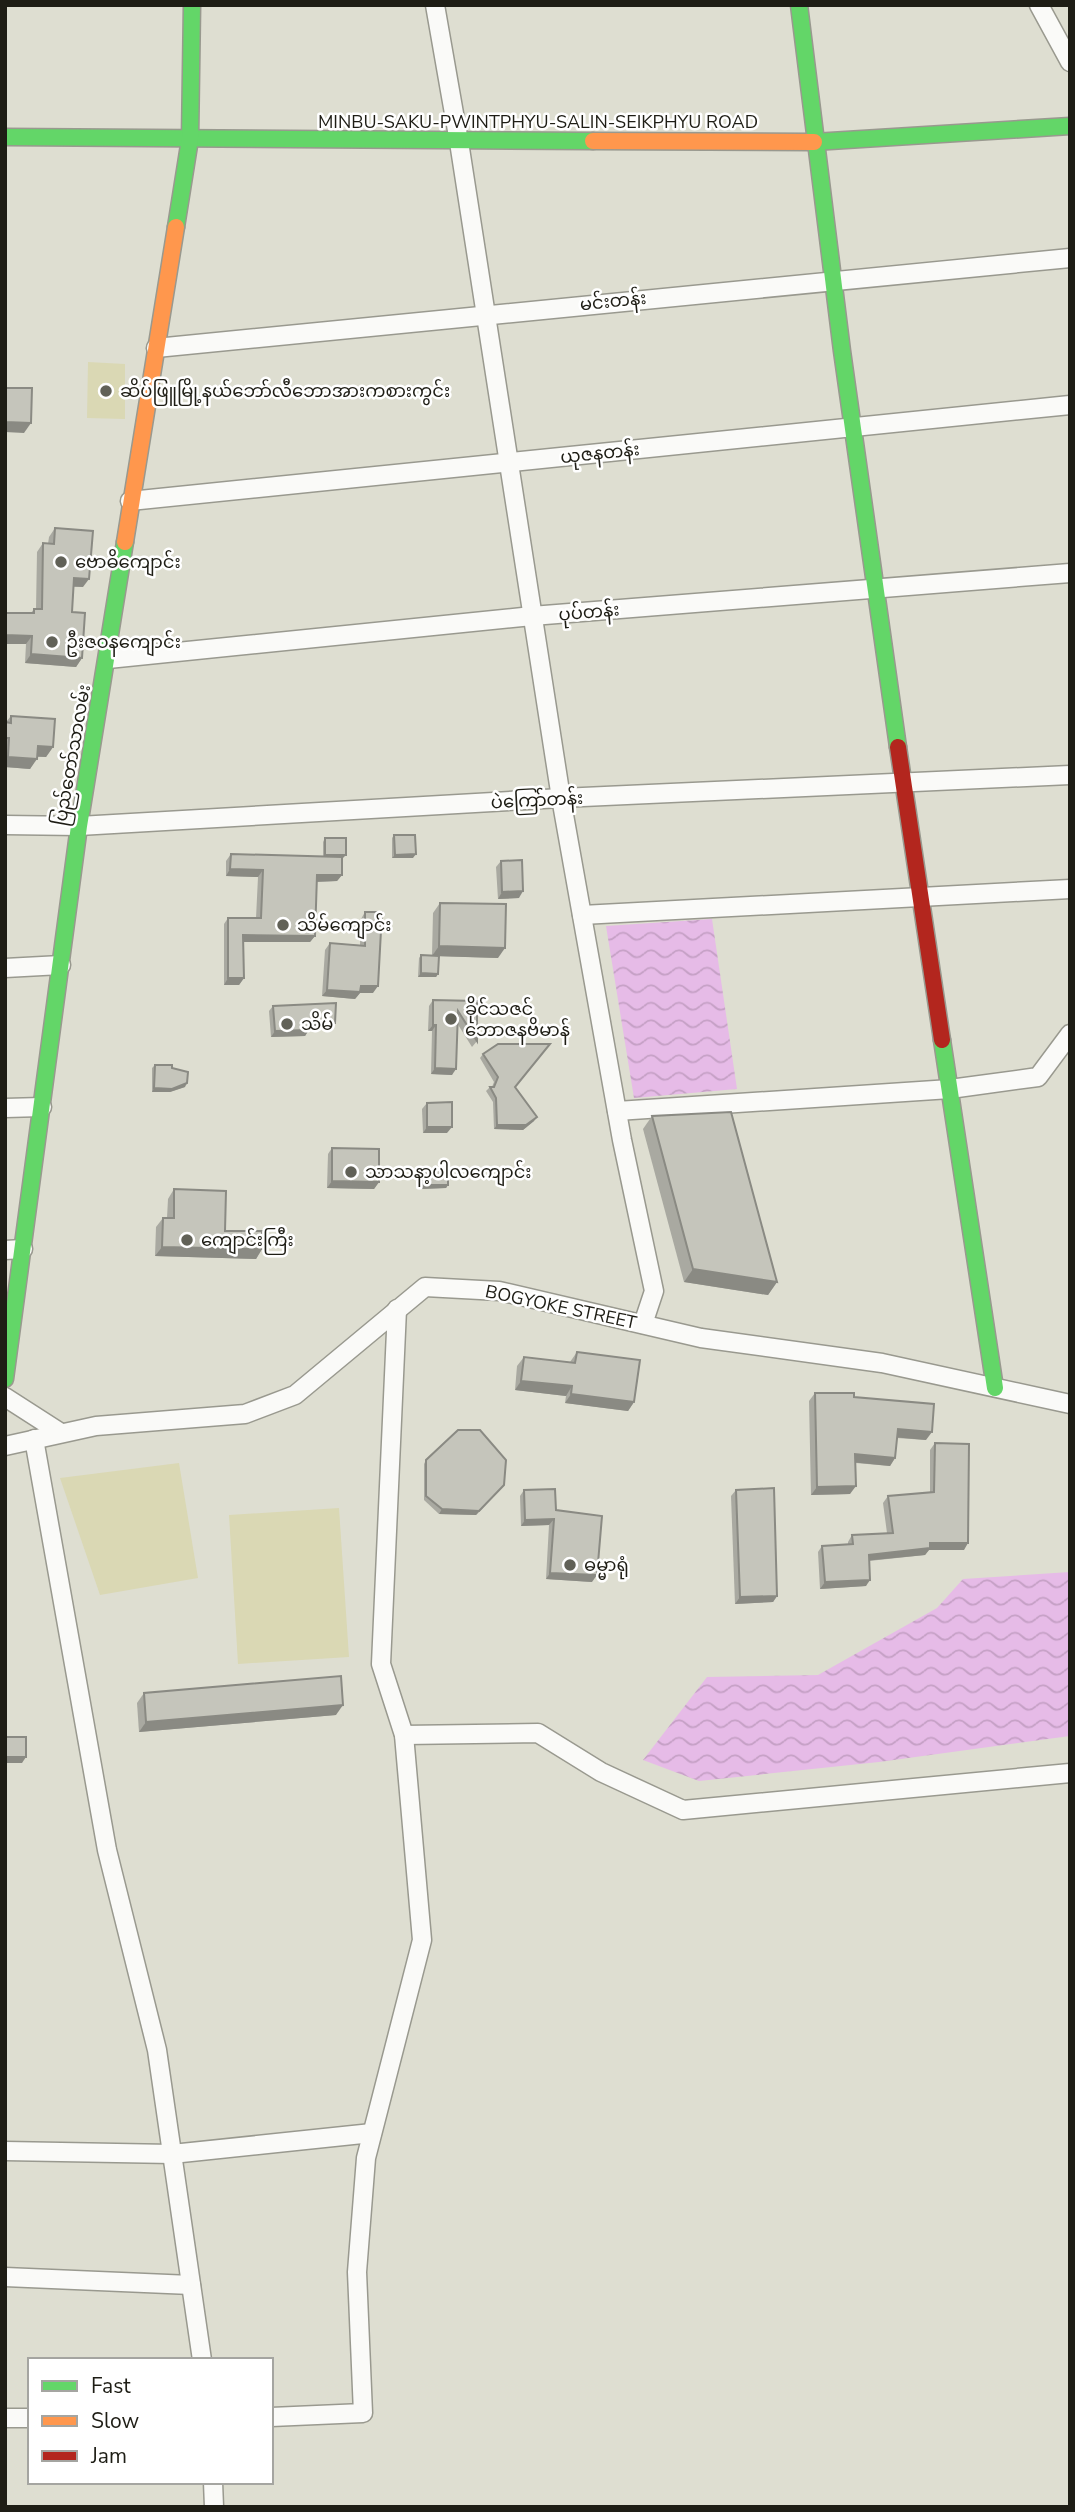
<svg xmlns="http://www.w3.org/2000/svg" width="1075" height="2512" font-family="'Nunito Sans','Noto Sans Myanmar',sans-serif">
  <style>
    .green { fill: #dad8b4 }
    .water { fill: url(#water-waves) }
    .lines { fill: none; stroke-linecap: round; stroke-linejoin: round }
    .street-casing { stroke: #99998f; stroke-width: 21 }
    .fast-casing { stroke: #99998f; stroke-width: 19 }
    .slow-casing { stroke: #99998f; stroke-width: 19 }
    .jam-casing { stroke: #99998f; stroke-width: 19 }
    .street { stroke: #fafaf8; stroke-width: 18 }
    .fast { stroke: #63d668; stroke-width: 16 }
    .slow { stroke: #ff974d; stroke-width: 16 }
    .jam { stroke: #b3261e; stroke-width: 16 }
    .wall { fill: #a9a9a1 }
    .shaded-wall { fill: #8a8a83 }
    .building { fill: #c5c5bb; stroke: #8a8a83; stroke-width: 2 }
    .poi-dot { fill: #616157; stroke: #fff; stroke-width: 2.5 }
    .labels { text-anchor: middle; dominant-baseline: central; stroke-width: 5; stroke-linejoin: round; paint-order: stroke }
    .street-label { font-size: 18px; fill: #1e1d15; stroke: #fff }
    .poi-label { font-size: 18px; fill: #1e1d15; stroke: #fff; text-anchor: start }
  </style>
  <defs>
    <pattern id="water-waves" width="16" height="10" patternUnits="userSpaceOnUse" patternTransform="scale(1.75)"><rect width="16" height="10" fill="#e6bbe7"/><path d="M0 5q4-4 8 0t8 0" fill="none" stroke="#c5a0c5"/></pattern>
  </defs>
  <rect width="100%" height="100%" fill="#deded1"/>
  <g class="green">
    <polygon points="88,362 125,364 125,419 87,418"/>
    <polygon points="179,1463 198,1578 100,1595 60,1478"/>
    <polygon points="339,1508 349,1657 238,1664 229,1515"/>
  </g>
  <g class="water">
    <polygon points="712,919 737,1089 634,1098 606,926"/>
    <polygon points="1070,1572 1070,1736 879,1762 699,1781 643,1760 707,1677 818,1675 937,1608 963,1579"/>
  </g>
  <g class="lines">
    <defs>
      <g id="street">
        <polyline points="435,5 459,142 561,798 622,1140 654,1291 643,1324"/>
        <polyline points="1039,5 1070,62"/>
        <polyline points="156,348 1070,258"/>
        <polyline points="130,501 1070,405"/>
        <polyline points="108,659 532,616 1070,573"/>
        <polyline points="5,825 79,826 561,798 1070,775"/>
        <polyline points="582,915 1070,889"/>
        <polyline points="5,968 61,965"/>
        <polyline points="5,1108 42,1107"/>
        <polyline points="617,1111 950,1089 1038,1077 1070,1034"/>
        <polyline points="5,1250 23,1249"/>
        <polyline points="5,1397 61,1433"/>
        <polyline points="34,1439 107,1850 157,2050 202,2360"/>
        <polyline points="5,1446 96,1426 245,1414 295,1395 425,1287 499,1291 701,1338 882,1363 1070,1404"/>
        <polyline points="404,1735 538,1733 601,1772 683,1810 1070,1773"/>
        <polyline points="5,2151 172,2154 372,2133"/>
        <polyline points="5,2277 191,2285"/>
        <polyline points="271,2417 363,2413 357,2272 366,2158 422,1940 404,1735 381,1664 397,1309"/>
        <polyline points="5,2418 30,2418"/>
        <polyline points="213,2482 214,2507"/>
      </g>
      <g id="fast">
        <polyline points="799,5 842,351 898,747"/>
        <polyline points="5,137 593,141"/>
        <polyline points="814,142 1070,126"/>
        <polyline points="176,227 190,139 192,5"/>
        <polyline points="942,1040 995,1388"/>
        <polyline points="5,1379 79,826 125,542"/>
      </g>
      <g id="slow">
        <polyline points="593,141 814,142"/>
        <polyline points="125,542 176,227"/>
      </g>
      <polyline id="jam" points="898,747 942,1040"/>
    </defs>
    <use href="#street" class="street-casing"/>
    <use href="#fast" class="fast-casing"/>
    <use href="#slow" class="slow-casing"/>
    <use href="#jam" class="jam-casing"/>
    <use href="#street" class="street"/>
    <use href="#fast" class="fast"/>
    <use href="#slow" class="slow"/>
    <use href="#jam" class="jam"/>
  </g>
  <g class="wall">
    <polygon points="55,528 83,587 74,587 72,612 82,658 76,667 25,663 26,644 5,644 5,613 31,613 34,609 36,609 37,552 43,543 48,544 49,537"/>
    <polygon points="11,716 53,747 46,757 37,757 30,769 5,767 5,722 6,722"/>
    <polygon points="394,835 413,858 392,858 392,838"/>
    <polygon points="325,838 343,858 342,858 342,875 337,881 316,882 315,936 310,942 243,942 244,978 239,985 224,985 224,924 228,918 256,918 258,877 226,876 226,861 231,854 323,857 323,842"/>
    <polygon points="501,861 519,898 498,899 496,867"/>
    <polygon points="440,903 498,958 439,956 438,974 436,977 418,977 419,958 421,955 432,955 433,913"/>
    <polygon points="365,912 373,993 360,993 355,999 322,996 325,950 330,943 360,945 361,919"/>
    <polygon points="433,1000 477,1001 477,1041 472,1047 457,1023 452,1075 431,1074 432,1031 428,1031 429,1006"/>
    <polygon points="273,1006 331,1029 309,1029 305,1036 271,1037 269,1011"/>
    <polygon points="483,1054 515,1087 534,1121 523,1130 494,1129 493,1102 486,1091 490,1087 492,1087 494,1082 480,1058"/>
    <polygon points="155,1065 172,1068 185,1087 170,1092 152,1092 152,1068"/>
    <polygon points="427,1103 447,1133 423,1133 422,1109"/>
    <polygon points="652,1116 777,1282 768,1295 684,1282 643,1129"/>
    <polygon points="332,1148 379,1182 374,1189 327,1188 328,1154"/>
    <polygon points="423,1169 448,1185 446,1188 421,1189 421,1172"/>
    <polygon points="174,1189 225,1231 262,1249 256,1259 155,1256 156,1227 163,1218 167,1218 168,1199"/>
    <polygon points="577,1352 634,1402 628,1411 565,1403 566,1396 515,1390 517,1366 524,1357 570,1362"/>
    <polygon points="815,1393 854,1397 926,1440 897,1438 895,1458 890,1466 856,1463 850,1494 811,1495 809,1401"/>
    <polygon points="935,1443 964,1550 929,1550 925,1555 869,1561 866,1586 820,1589 818,1552 822,1546 848,1544 848,1542 852,1535 887,1533 883,1503 888,1496 930,1492 930,1450"/>
    <polygon points="426,1460 504,1485 476,1515 439,1514 424,1500 424,1464"/>
    <polygon points="524,1490 556,1510 592,1582 546,1579 549,1525 521,1526 520,1496"/>
    <polygon points="736,1490 777,1596 773,1602 735,1604 731,1496"/>
    <polygon points="144,1693 336,1715 139,1732 137,1703"/>
  </g>
  <g class="shaded-wall">
    <polygon points="5,422 31,423 24,433 5,432"/>
    <polygon points="74,578 89,579 83,587 68,586"/>
    <polygon points="5,635 32,636 26,644 5,644"/>
    <polygon points="31,654 82,658 76,667 25,663"/>
    <polygon points="38,746 53,747 46,757 31,756"/>
    <polygon points="8,757 37,759 30,769 5,767 5,761"/>
    <polygon points="416,854 413,858 392,858 395,855"/>
    <polygon points="325,855 346,855 343,858 323,858"/>
    <polygon points="230,869 263,870 258,877 226,876"/>
    <polygon points="317,875 342,875 337,881 312,882"/>
    <polygon points="523,891 519,898 498,899 502,892"/>
    <polygon points="243,935 315,936 310,942 238,942"/>
    <polygon points="439,946 505,948 498,958 432,956"/>
    <polygon points="421,973 438,974 436,977 418,977"/>
    <polygon points="228,978 244,978 239,985 224,985"/>
    <polygon points="361,986 378,986 373,993 360,993 355,999 322,996 327,990"/>
    <polygon points="309,1023 335,1023 331,1029 305,1028"/>
    <polygon points="433,1025 436,1025 432,1031 428,1031"/>
    <polygon points="309,1030 305,1036 271,1037 275,1031"/>
    <polygon points="435,1068 456,1069 452,1075 431,1074"/>
    <polygon points="187,1083 185,1087 170,1092 152,1092 154,1088"/>
    <polygon points="537,1117 534,1121 523,1130 494,1129 497,1125"/>
    <polygon points="427,1127 452,1127 447,1133 423,1133"/>
    <polygon points="332,1181 379,1182 374,1189 327,1188"/>
    <polygon points="423,1185 448,1185 446,1188 421,1189"/>
    <polygon points="162,1247 262,1249 256,1259 155,1256"/>
    <polygon points="693,1269 777,1282 768,1295 684,1282"/>
    <polygon points="521,1381 572,1386 566,1396 515,1390"/>
    <polygon points="571,1394 634,1402 628,1411 565,1403"/>
    <polygon points="898,1429 932,1432 926,1440 892,1437"/>
    <polygon points="855,1454 895,1458 890,1466 850,1462"/>
    <polygon points="504,1485 476,1515 439,1514 442,1509"/>
    <polygon points="856,1486 850,1494 811,1495 817,1487"/>
    <polygon points="554,1519 549,1525 521,1526 525,1520"/>
    <polygon points="930,1543 968,1543 964,1550 929,1550 925,1555 864,1561 869,1555"/>
    <polygon points="550,1573 597,1575 592,1582 546,1579"/>
    <polygon points="870,1580 866,1586 820,1589 825,1582"/>
    <polygon points="777,1596 773,1602 735,1604 740,1597"/>
    <polygon points="343,1705 336,1715 139,1732 146,1722"/>
    <polygon points="5,1757 26,1757 22,1763 5,1763"/>
  </g>
  <g class="building">
    <polygon points="5,388 32,388 31,423 5,422"/>
    <polygon points="55,528 93,531 89,579 74,578 72,612 85,613 82,658 31,654 32,636 5,635 5,613 34,613 34,609 42,609 43,543 54,544"/>
    <polygon points="11,716 55,719 53,747 38,746 37,759 8,757 9,738 5,738 5,722 11,723"/>
    <polygon points="394,835 415,835 416,854 395,855"/>
    <rect x="325" y="838" width="21" height="17"/>
    <polygon points="231,854 342,857 342,875 317,875 315,936 243,935 244,978 228,978 228,918 261,918 263,870 230,869"/>
    <polygon points="522,860 523,891 502,892 501,861"/>
    <polygon points="440,903 506,904 505,948 439,946"/>
    <polygon points="365,912 382,912 378,986 361,986 360,992 327,990 330,943 365,946"/>
    <polygon points="421,955 439,956 438,974 421,973"/>
    <polygon points="433,1000 477,1001 477,1041 458,1011 456,1069 435,1068 436,1025 433,1025"/>
    <polygon points="336,1003 335,1023 309,1023 309,1030 275,1031 273,1006"/>
    <polygon points="498,1044 550,1044 515,1087 537,1117 526,1125 497,1125 496,1098 490,1087 494,1087 498,1077 483,1054"/>
    <polygon points="155,1065 172,1065 172,1068 188,1072 187,1083 172,1089 154,1088"/>
    <polygon points="452,1102 452,1127 427,1127 427,1103"/>
    <polygon points="731,1112 777,1282 693,1269 652,1116"/>
    <polygon points="332,1148 379,1149 379,1182 332,1181"/>
    <rect x="423" y="1169" width="25" height="16"/>
    <polygon points="174,1189 226,1191 225,1231 262,1231 262,1249 162,1247 163,1218 174,1218"/>
    <polygon points="577,1352 640,1360 634,1402 571,1394 572,1386 521,1381 524,1357 575,1363"/>
    <polygon points="815,1393 854,1393 854,1397 934,1404 932,1432 898,1429 895,1458 855,1454 856,1486 817,1487"/>
    <polygon points="458,1430 480,1430 506,1460 504,1485 479,1511 442,1509 426,1496 426,1460"/>
    <polygon points="935,1443 969,1444 968,1543 930,1543 930,1548 869,1555 870,1580 825,1582 822,1546 853,1544 852,1535 893,1533 888,1496 934,1492"/>
    <polygon points="774,1488 777,1596 740,1597 736,1490"/>
    <polygon points="555,1489 556,1510 602,1516 597,1575 550,1573 554,1519 525,1520 524,1490"/>
    <polygon points="341,1676 343,1705 146,1722 144,1693"/>
    <rect x="5" y="1737" width="21" height="20"/>
  </g>
  <g class="poi-dot">
    <circle cx="106" cy="391" r="7"/>
    <circle cx="61" cy="562" r="7"/>
    <circle cx="52" cy="642" r="7"/>
    <circle cx="283" cy="925" r="7"/>
    <circle cx="451" cy="1019" r="7"/>
    <circle cx="287" cy="1024" r="7"/>
    <circle cx="351" cy="1172" r="7"/>
    <circle cx="187" cy="1240" r="7"/>
    <circle cx="570" cy="1565" r="7"/>
  </g>
  <g class="labels">
    <g class="street-label">
      <text x="538" y="122">MINBU-SAKU-PWINTPHYU-SALIN-SEIKPHYU ROAD</text>
      <text transform="translate(613 301) rotate(-6)">မင်းတန်း</text>
      <text transform="translate(600 453) rotate(-6)">ယုဇနတန်း</text>
      <text transform="translate(589 612) rotate(-5)">ပုပ်တန်း</text>
      <text transform="translate(72 755) rotate(-80)">ပြည်တော်သာလမ်း</text>
      <text transform="translate(537 800) rotate(-3)">ပဲကြော်တန်း</text>
      <text transform="translate(561 1307) rotate(12)">BOGYOKE STREET</text>
    </g>
    <g class="poi-label">
      <text x="120" y="391">ဆိပ်ဖြူမြို့နယ်ဘော်လီဘောအားကစားကွင်း</text>
      <text x="75" y="562">ဗောဓိကျောင်း</text>
      <text x="66" y="642">ဦးဇဝနကျောင်း</text>
      <text x="297" y="925">သိမ်ကျောင်း</text>
      <text x="465" y="1009">ခိုင်သဇင်<tspan x="465" dy="21">ဘောဇနဗိမာန်</tspan></text>
      <text x="301" y="1024">သိမ်</text>
      <text x="365" y="1172">သာသနာ့ပါလကျောင်း</text>
      <text x="201" y="1240">ကျောင်းကြီး</text>
      <text x="584" y="1565">ဓမ္မာရုံ</text>
    </g>
  </g>
  <rect width="1075" height="2512" fill="none" stroke="#1e1d15" stroke-width="14"/>
  <rect x="28" y="2358" width="245" height="126" fill="#ffffff" stroke="#a5a5a1" stroke-width="2"/>
  <rect x="42" y="2381" width="35" height="10" fill="#63d668" stroke="#a5a5a1" stroke-width="2"/>
  <text x="91" y="2393" font-size="21" fill="#1e1d15">Fast</text>
  <rect x="42" y="2416" width="35" height="10" fill="#ff974d" stroke="#a5a5a1" stroke-width="2"/>
  <text x="91" y="2428" font-size="21" fill="#1e1d15">Slow</text>
  <rect x="42" y="2451" width="35" height="10" fill="#b3261e" stroke="#a5a5a1" stroke-width="2"/>
  <text x="91" y="2463" font-size="21" fill="#1e1d15">Jam</text>
</svg>
